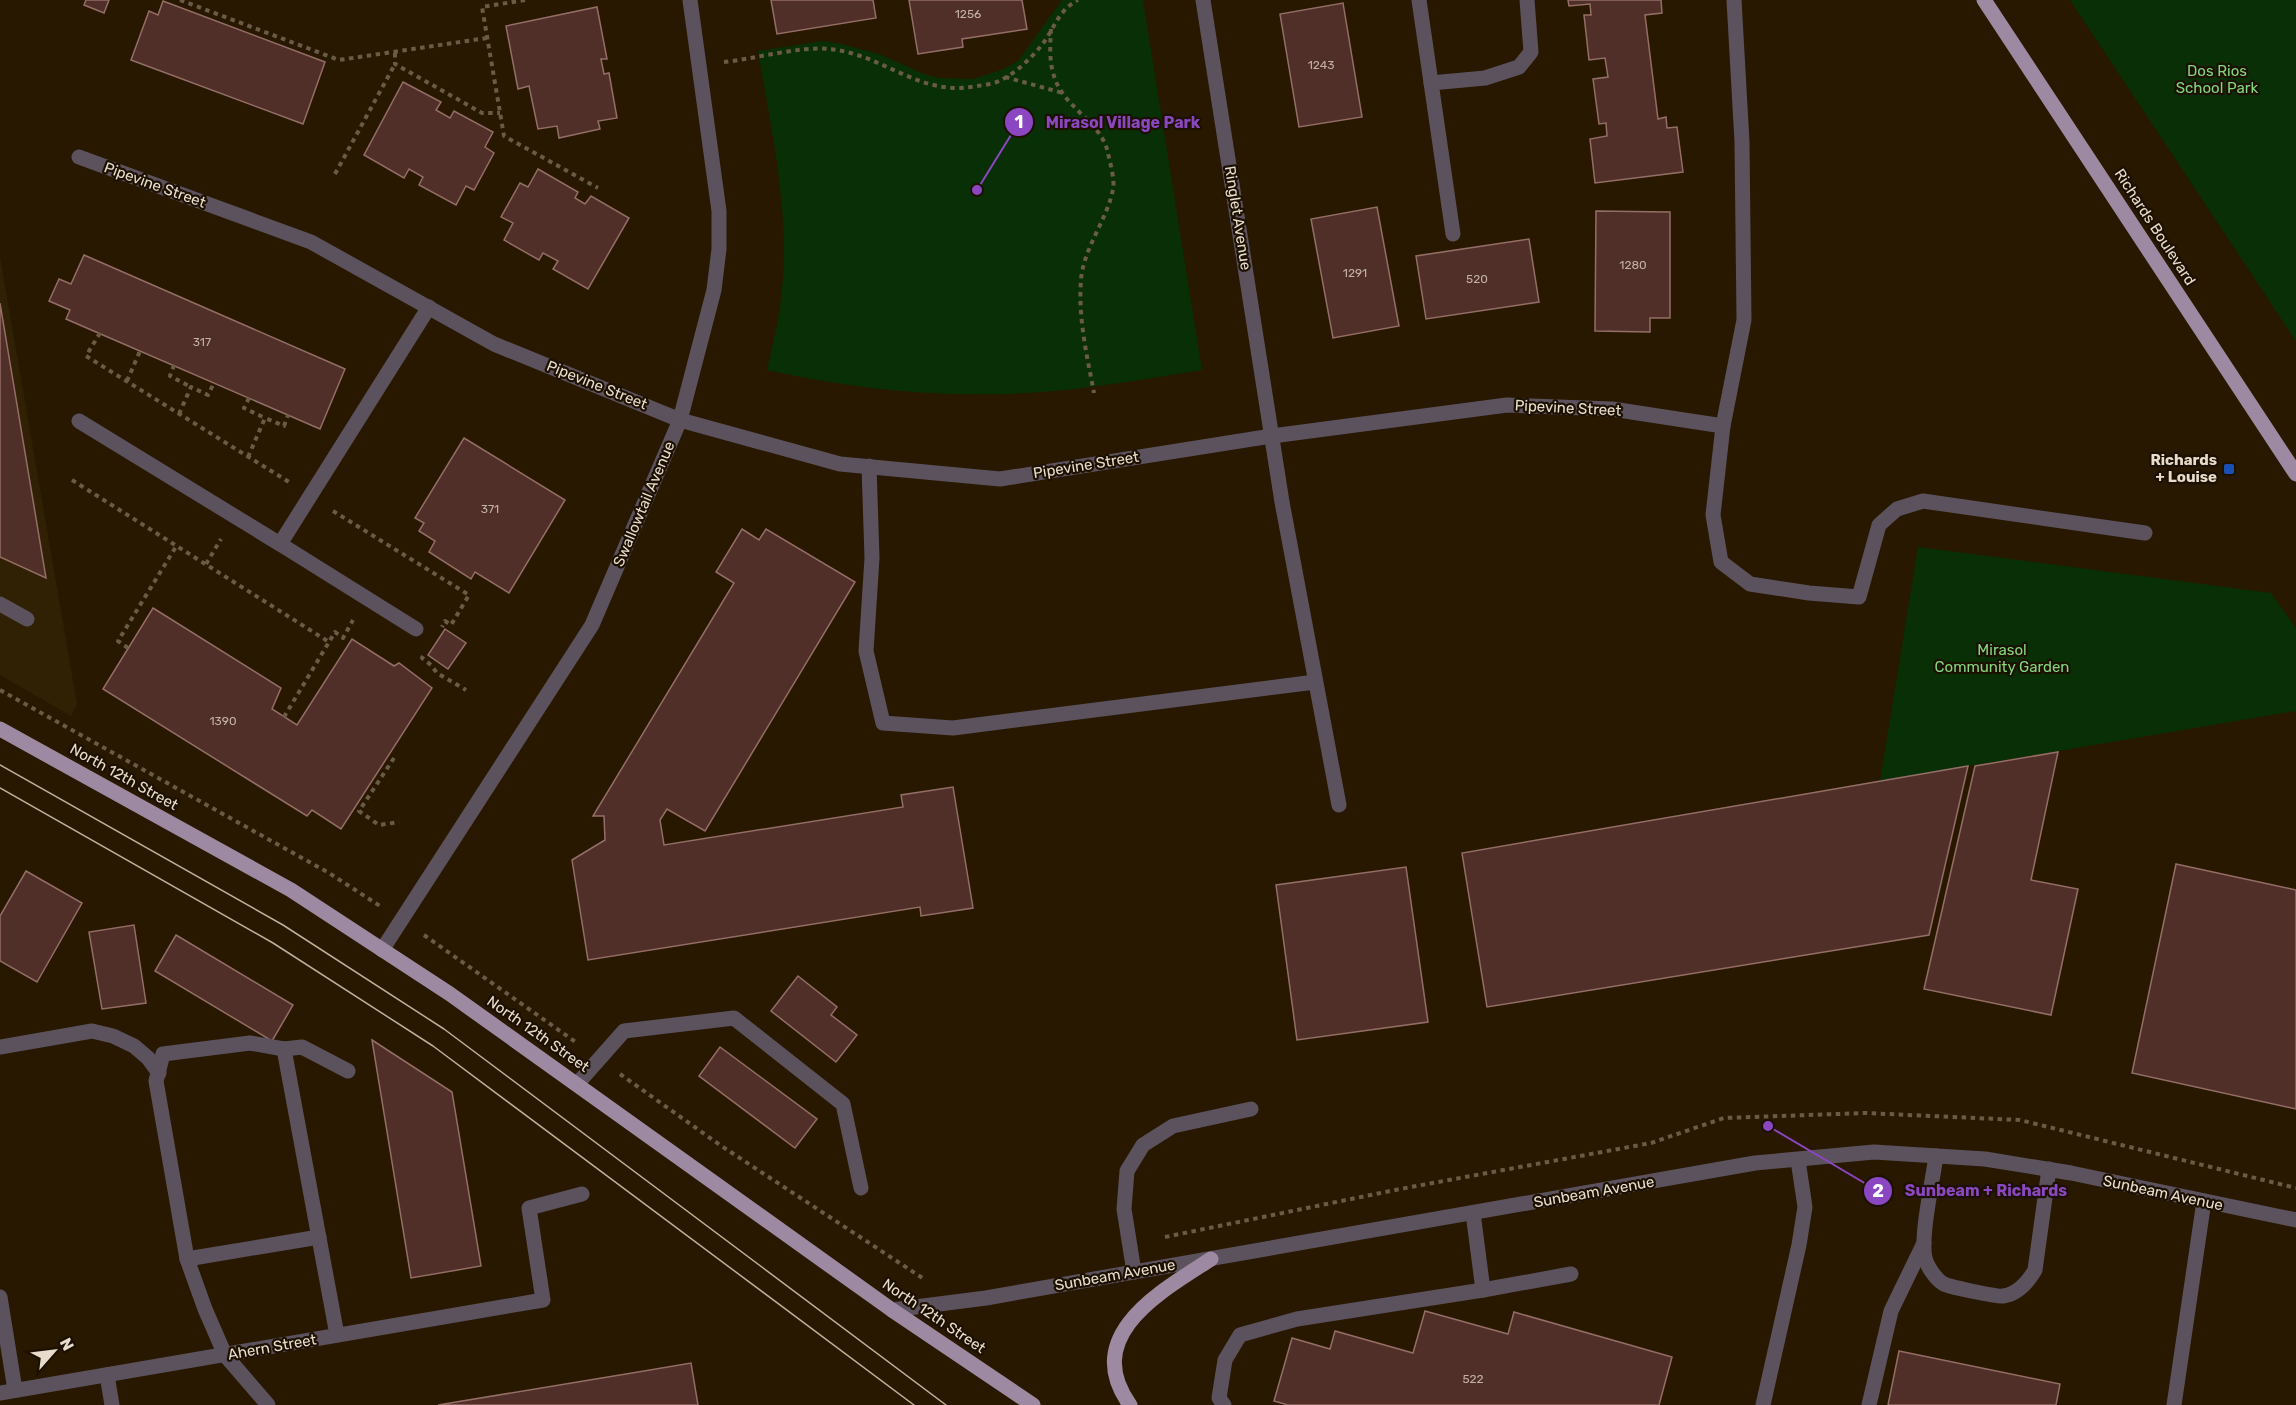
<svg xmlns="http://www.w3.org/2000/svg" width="2296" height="1405" font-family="Rubik,sans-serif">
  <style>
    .built { fill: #302105 }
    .green { fill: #092f07 }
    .building { fill: #502f28; stroke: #946e66; stroke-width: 1.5 }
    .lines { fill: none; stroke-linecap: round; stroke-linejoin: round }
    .path { stroke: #695b45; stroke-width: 4; stroke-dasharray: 4.5 4.5; stroke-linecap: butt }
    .minor { stroke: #5c525e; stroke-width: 15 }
    .major { stroke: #9d89a1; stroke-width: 15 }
    .tram { stroke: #bcb09e; stroke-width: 1.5 }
    .transit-dot { fill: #1a4fb4; stroke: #1c1000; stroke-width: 2 }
    .labels { text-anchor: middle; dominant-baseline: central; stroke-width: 4.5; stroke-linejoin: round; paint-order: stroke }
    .number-label { font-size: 12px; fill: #c2b2a4 }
    .park-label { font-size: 15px; fill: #83d67b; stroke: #1c1000 }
    .street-label { font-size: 15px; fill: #e8ddcd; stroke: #1c1000 }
    .poi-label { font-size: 15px; font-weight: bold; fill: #e8ddcd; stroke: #1c1000; text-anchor: end }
    .leader { fill: none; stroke: #8b47c1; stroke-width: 2 }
    .callout-dot { fill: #8b47c1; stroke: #1c1000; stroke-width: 2 }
    .mark-label { font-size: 18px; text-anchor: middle; font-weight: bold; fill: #fff }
    .callout-label { font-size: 16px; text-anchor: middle; font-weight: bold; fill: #8b47c1; stroke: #1c1000; stroke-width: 4.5; stroke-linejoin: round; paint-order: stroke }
  </style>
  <rect width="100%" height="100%" fill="#281800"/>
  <polygon class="built" points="0,257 77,704 71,716 0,675"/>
  <g class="green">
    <path d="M1062 0H1143L1202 370C1144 379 1085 390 1026 393 940 398 851 389 767 370 773 343 780 316 782 289 790 209 771 129 758 51L822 41 841 44 879 54 924 74 939 78 973 79 1004 69 1018 61Z"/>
    <polygon points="2070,0 2296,0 2296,341"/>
    <polygon points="1918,547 2271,593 2296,628 2296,711 1880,781"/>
  </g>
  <g class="building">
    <polygon points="86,0 109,0 104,13 84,5"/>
    <polygon points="771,0 873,0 876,18 777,34"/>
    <polygon points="909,0 1022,0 1027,29 962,39 963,47 918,54"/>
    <polygon points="1568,0 1661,0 1662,13 1645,15 1658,119 1666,117 1667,128 1677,127 1683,172 1595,183 1590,139 1607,136 1606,123 1599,124 1593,79 1608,77 1605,58 1589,60 1584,15 1591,15 1590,4 1569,6"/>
    <polygon points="163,1 325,62 303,124 131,60 149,11 158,15"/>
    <polygon points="1343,3 1362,117 1299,127 1280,14"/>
    <polygon points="597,7 607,59 601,59 604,74 609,73 617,118 598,121 600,129 559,138 557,126 538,129 529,86 518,89 506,26"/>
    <polygon points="403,82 441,102 436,110 450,118 454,111 493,132 485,147 494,153 474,190 466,186 456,205 419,185 423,177 409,169 404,178 364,155"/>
    <polygon points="538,169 578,192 575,198 585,204 591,196 629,218 588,289 553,269 558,261 543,253 539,260 504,240 513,223 501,217 520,183 528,187"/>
    <polygon points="1377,207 1399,326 1333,338 1311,219"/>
    <polygon points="1596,211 1670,212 1670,318 1650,318 1650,332 1595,331"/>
    <polygon points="1529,239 1539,302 1426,319 1416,256"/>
    <polygon points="84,255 345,369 320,429 66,319 70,310 49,301 59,279 71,284"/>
    <polygon points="0,303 46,578 0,557"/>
    <polygon points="464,438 565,500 509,593 475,572 471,579 429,552 435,541 419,531 424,523 415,518"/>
    <polygon points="742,529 759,540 766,529 855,582 705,831 667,809 660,820 664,845 903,807 901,795 953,787 973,908 921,916 920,907 588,960 572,860 605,840 604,816 593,816 734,583 716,572"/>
    <polygon points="153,608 281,688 272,709 297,725 352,639 394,666 399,663 432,688 341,829 312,810 307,816 103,689"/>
    <polygon points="445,629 466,643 448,669 428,655"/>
    <polygon points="2058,752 2031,880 2078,889 2051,1015 1924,989 1975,766"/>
    <polygon points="1968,766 1929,935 1487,1007 1462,853"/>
    <polygon points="2176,864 2296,890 2296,1109 2132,1073"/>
    <polygon points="1406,867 1428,1022 1297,1040 1276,885"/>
    <polygon points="26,871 82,903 37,982 0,961 0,916"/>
    <polygon points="134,925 146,1003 102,1009 89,932"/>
    <polygon points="176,935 293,1005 272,1041 155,971"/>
    <polygon points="798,976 837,1007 831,1015 857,1035 836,1062 771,1011"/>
    <polygon points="372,1040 452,1092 481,1266 411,1278"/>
    <polygon points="720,1047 817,1119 795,1148 699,1076"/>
    <polygon points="1425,1311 1508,1334 1514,1312 1672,1357 1659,1405 1288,1405 1274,1401 1292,1338 1330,1349 1335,1331 1413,1353"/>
    <polygon points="1899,1351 2060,1384 2056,1405 1888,1405"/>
    <polygon points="691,1363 698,1405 438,1405 638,1372"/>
  </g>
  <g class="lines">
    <g class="path">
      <polyline points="180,0 339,60 487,38"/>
      <polyline points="525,0 482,7 504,136 598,188"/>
      <path d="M1051 29C1050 47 1049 63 1055 79 1065 108 1102 123 1108 153 1110 163 1115 179 1113 189 1108 218 1083 249 1081 280 1078 318 1087 356 1094 393"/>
      <polyline points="395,53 395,64 482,113 500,113"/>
      <path d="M724 62C754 59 800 46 828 49 883 53 919 98 977 86 984 85 993 84 999 81 1015 74 1030 59 1041 46 1054 30 1058 10 1078 0"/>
      <polyline points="1005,77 1063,93"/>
      <polyline points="335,174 395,64"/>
      <polyline points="100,333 86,356 289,482"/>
      <polyline points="174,365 170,376 191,387"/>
      <polyline points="127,381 140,351"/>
      <polyline points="249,398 244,408 265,418"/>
      <polyline points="179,414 191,387 208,395 214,383"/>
      <polyline points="248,457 265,418 284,426 288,415"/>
      <polyline points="72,480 329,642 335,632 343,638 353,620"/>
      <polyline points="333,511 469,595 451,625 445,621 442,627"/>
      <polyline points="206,564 221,539"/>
      <polyline points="128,648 118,641 177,545"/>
      <polyline points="423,656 422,658 431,665 437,673 466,690"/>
      <polyline points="0,690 329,873 380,906"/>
      <polyline points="284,717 329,642"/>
      <polyline points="394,758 359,811 379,825 399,822"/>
      <polyline points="424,935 577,1043"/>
      <polyline points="620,1074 720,1145 924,1279"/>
      <polyline points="1165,1237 1400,1189 1651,1143 1724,1118 1865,1113 2020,1120 2296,1188"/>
    </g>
    <g class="minor">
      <polyline points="1203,0 1282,502 1339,805"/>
      <polyline points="1419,0 1453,234"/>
      <polyline points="1734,0 1742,142 1744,320 1723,426 1713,515 1721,562 1750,584 1809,593 1859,597 1879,525 1897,509 1923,501 2145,533"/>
      <polyline points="1431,83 1485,78 1519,67 1531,52 1527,0"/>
      <polyline points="79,157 311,242 494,344 680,420 840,464 1000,479 1272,436 1507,405 1612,409 1723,426"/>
      <polyline points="79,421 280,544"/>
      <polyline points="869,466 872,558 866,651 883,723 953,728 1315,682"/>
      <polyline points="0,604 27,619"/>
      <polyline points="416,629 280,544 429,307"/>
      <polyline points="382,950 592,625 680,420 714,290 719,249 719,211 690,0"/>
      <polyline points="0,1047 92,1031 113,1036 134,1046 148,1058 159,1073"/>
      <polyline points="284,1049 250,1043 163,1054 156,1081 187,1259 319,1237"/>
      <polyline points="578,1083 624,1031 734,1018 843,1104 861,1188"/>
      <path d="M1936 1156C1933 1179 1920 1237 1925 1258 1927 1266 1936 1280 1944 1284 1950 1287 1997 1297 2003 1296 2018 1294 2028 1282 2035 1270L2049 1169"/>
      <polyline points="1473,1213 1483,1290 1571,1274"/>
      <polyline points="187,1259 205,1309 225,1355 268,1405"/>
      <polyline points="1134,1272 1124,1209 1127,1171 1143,1145 1173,1126 1251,1109"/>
      <polyline points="0,1297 15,1390"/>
      <polyline points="892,1310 986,1298 1755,1163 1874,1152 1985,1159 2071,1173 2296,1220"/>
      <polyline points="337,1335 284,1049 302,1047 348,1071"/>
      <polyline points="107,1375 112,1405"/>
      <polyline points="0,1393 543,1300 529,1208 582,1194"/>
      <polyline points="1224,1405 1219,1398 1225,1360 1240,1335 1297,1319 1483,1290"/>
      <polyline points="1763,1405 1799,1245 1805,1207 1798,1160"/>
      <polyline points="1869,1405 1891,1311 1924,1243"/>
      <polyline points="2174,1405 2204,1201"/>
    </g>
    <g class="major">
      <polyline points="1984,0 2296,474"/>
      <polyline points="0,729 291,890 450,994 892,1310 1033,1405"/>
      <path d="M1130 1405C1080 1335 1162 1291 1211 1259"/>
    </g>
    <g class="tram">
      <polyline points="0,765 283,925 444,1029 946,1405"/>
      <polyline points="0,788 273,943 433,1046 914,1405"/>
    </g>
  </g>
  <rect class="transit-dot" x="2223" y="463" width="12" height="12" rx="3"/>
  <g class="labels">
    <g class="number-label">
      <text x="968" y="14">1256</text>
      <text x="1321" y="65">1243</text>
      <text x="1633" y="265">1280</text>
      <text x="1355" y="273">1291</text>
      <text x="1477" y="279">520</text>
      <text x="202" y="342">317</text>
      <text x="490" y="509">371</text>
      <text x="223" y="721">1390</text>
      <text x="1473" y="1379">522</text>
    </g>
    <g class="park-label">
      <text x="2217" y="71">Dos Rios<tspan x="2217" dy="17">School Park</tspan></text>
      <text x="2002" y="650">Mirasol<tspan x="2002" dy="17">Community Garden</tspan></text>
    </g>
    <g class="street-label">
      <text transform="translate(155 185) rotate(20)">Pipevine Street</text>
      <text transform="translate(1238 218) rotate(81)">Ringlet Avenue</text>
      <text transform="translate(2155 227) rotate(57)">Richards Boulevard</text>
      <text transform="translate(597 385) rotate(22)">Pipevine Street</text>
      <text transform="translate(1568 408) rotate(3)">Pipevine Street</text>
      <text transform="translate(1086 465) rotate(-9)">Pipevine Street</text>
      <text transform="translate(644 504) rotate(-67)">Swallowtail Avenue</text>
      <text transform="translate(124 777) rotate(29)">North 12th Street</text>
      <text transform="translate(538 1034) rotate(35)">North 12th Street</text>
      <text transform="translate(1594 1192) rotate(-10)">Sunbeam Avenue</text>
      <text transform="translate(2163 1193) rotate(12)">Sunbeam Avenue</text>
      <text transform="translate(1115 1275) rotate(-10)">Sunbeam Avenue</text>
      <text transform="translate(934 1316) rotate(34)">North 12th Street</text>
      <text transform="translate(272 1347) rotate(-10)">Ahern Street</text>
    </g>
    <g class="poi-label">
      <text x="2217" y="460">Richards<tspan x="2217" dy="17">+ Louise</tspan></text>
    </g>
  </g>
  <path class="leader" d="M977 190L1019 122M1768 1126L1878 1191"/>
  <g class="callout-dot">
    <circle cx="977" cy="190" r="6"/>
    <circle cx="1768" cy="1126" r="6"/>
    <circle cx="1019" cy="122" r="15"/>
    <circle cx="1878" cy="1191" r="15"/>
  </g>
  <g class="mark-label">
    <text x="1019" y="128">1</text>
    <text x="1878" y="1197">2</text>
  </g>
  <g class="callout-label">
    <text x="1123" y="128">Mirasol Village Park</text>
    <text x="1986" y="1196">Sunbeam + Richards</text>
  </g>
  <g transform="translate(54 1351) rotate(62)" stroke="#1c1000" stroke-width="4.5" paint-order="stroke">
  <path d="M0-4.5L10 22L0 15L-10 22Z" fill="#e8ddcd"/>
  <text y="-9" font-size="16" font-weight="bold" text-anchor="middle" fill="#e8ddcd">N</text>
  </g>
</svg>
